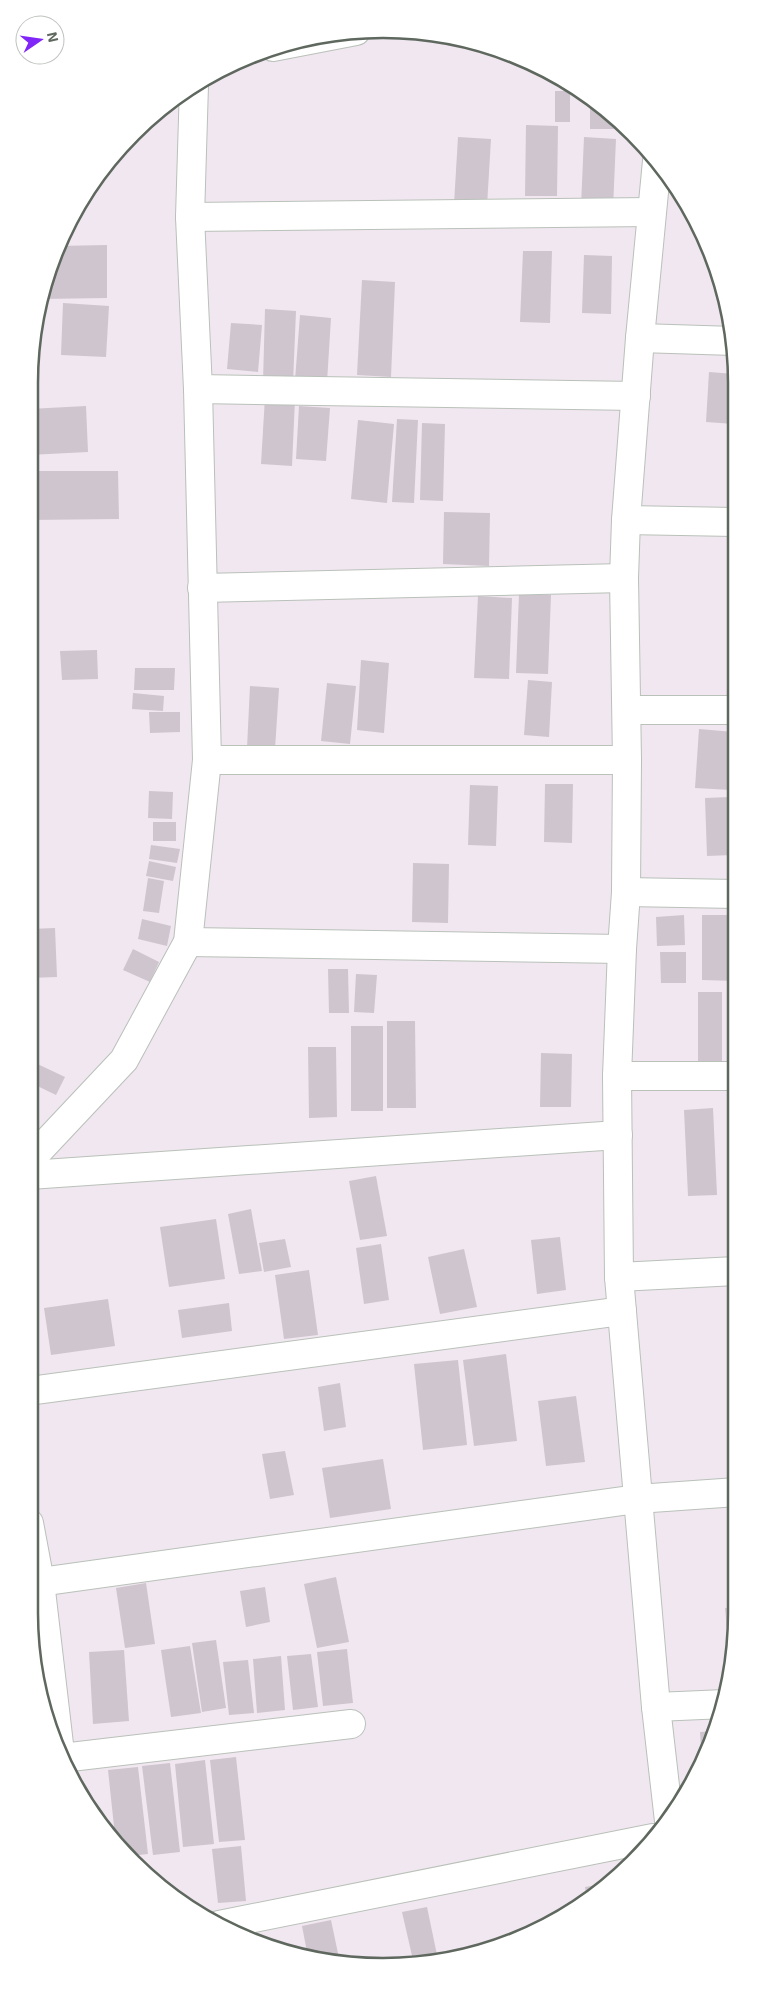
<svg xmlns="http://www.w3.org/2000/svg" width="766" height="1995" font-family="'Exo 2',sans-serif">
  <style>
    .building { fill: #cfc5ce }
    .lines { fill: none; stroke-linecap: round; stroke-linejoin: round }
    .street-casing { stroke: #b9c1b9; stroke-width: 30 }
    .street { stroke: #fff; stroke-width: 28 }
    .rim { fill: none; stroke: #5f685e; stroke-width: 2.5 }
  </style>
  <rect width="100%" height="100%" fill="#f1e7f0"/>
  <g class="building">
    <rect x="555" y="91" width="15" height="31"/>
    <polygon points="590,97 626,129 590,129"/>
    <polygon points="526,125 558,126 557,196 525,196"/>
    <polygon points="458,137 491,139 487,206 454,204"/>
    <polygon points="584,137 616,139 613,208 581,206"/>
    <polygon points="107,245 107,298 40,299 41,291 58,246"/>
    <polygon points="523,251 552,251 550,323 520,322"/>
    <polygon points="584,255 612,256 611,314 582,313"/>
    <polygon points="362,280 395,282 391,377 357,375"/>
    <polygon points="63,303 109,306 106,357 61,355"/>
    <polygon points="265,309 296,311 293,383 263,382"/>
    <polygon points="300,315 331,318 327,382 295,380"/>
    <polygon points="231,323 262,325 258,372 227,369"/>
    <polygon points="709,372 734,374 734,424 706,422"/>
    <polygon points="265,397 295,399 292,466 261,464"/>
    <polygon points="86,406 88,452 29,455 29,409"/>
    <polygon points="299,406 330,408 326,461 296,459"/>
    <polygon points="397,419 418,420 414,503 392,502"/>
    <polygon points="358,420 394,424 387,503 351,499"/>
    <polygon points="422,423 445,424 443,501 420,500"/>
    <polygon points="29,471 118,471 119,519 29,520"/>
    <polygon points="444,512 490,513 489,566 443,564"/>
    <polygon points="519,594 551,595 548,674 516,673"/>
    <polygon points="478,596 512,598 509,679 474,678"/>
    <polygon points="97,650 98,679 62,680 60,651"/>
    <polygon points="361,660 389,663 384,733 357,730"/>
    <polygon points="135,668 175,668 174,690 134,690"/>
    <polygon points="528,680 552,682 549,737 524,735"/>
    <polygon points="327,683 356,686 350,744 321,741"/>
    <polygon points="250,686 279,688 275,749 247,748"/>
    <polygon points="133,693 164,696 163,711 132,709"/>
    <polygon points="149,712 180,712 180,732 150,733"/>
    <polygon points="699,729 734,732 731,790 695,788"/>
    <polygon points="545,784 573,784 572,843 544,842"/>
    <polygon points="470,785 498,786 496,846 468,845"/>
    <polygon points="149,791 173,792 172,819 148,818"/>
    <polygon points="730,797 732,855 707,856 705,798"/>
    <rect x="153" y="822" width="23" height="19"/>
    <polygon points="151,845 180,849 177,863 149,859"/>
    <polygon points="149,861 176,867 173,881 146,876"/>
    <polygon points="413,863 449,864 448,923 412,922"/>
    <polygon points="148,878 164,881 159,913 143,911"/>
    <polygon points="684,915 685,945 657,946 656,917"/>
    <polygon points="702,915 736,915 736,981 702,980"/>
    <polygon points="142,919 171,926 167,946 138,939"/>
    <polygon points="55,928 57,977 29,978 29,929"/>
    <polygon points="133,949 159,962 150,982 123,970"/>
    <polygon points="660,952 686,952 686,983 661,983"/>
    <polygon points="328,969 348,969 349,1013 329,1013"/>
    <polygon points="356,974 377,975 374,1013 354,1012"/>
    <polygon points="698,992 722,992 722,1062 698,1061"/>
    <polygon points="387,1021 415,1021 416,1108 387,1108"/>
    <rect x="351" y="1026" width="32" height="85"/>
    <polygon points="308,1047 336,1047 337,1117 309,1118"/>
    <polygon points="541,1053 572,1054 571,1107 540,1107"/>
    <polygon points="29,1060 65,1077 56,1095 29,1082"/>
    <polygon points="713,1108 717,1195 688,1196 684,1110"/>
    <polygon points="376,1176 387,1236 360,1240 349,1181"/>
    <polygon points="251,1209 262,1271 239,1274 228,1214"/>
    <polygon points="216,1219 225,1279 169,1287 160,1227"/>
    <polygon points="560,1237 566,1290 537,1294 531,1240"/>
    <polygon points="285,1239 291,1267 264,1272 259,1243"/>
    <polygon points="381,1244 389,1300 364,1304 356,1248"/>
    <polygon points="464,1249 477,1307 440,1314 428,1257"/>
    <polygon points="309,1270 318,1335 284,1339 275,1275"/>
    <polygon points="108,1299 115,1346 51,1355 44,1308"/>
    <polygon points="229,1303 232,1331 182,1338 178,1310"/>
    <polygon points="506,1354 517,1441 474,1446 463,1360"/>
    <polygon points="458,1360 467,1445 423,1450 414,1364"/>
    <polygon points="340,1383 346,1427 324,1431 318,1387"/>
    <polygon points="576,1396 585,1462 546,1466 538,1401"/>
    <polygon points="285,1451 294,1495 270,1499 262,1454"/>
    <polygon points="383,1459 391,1509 330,1518 322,1468"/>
    <polygon points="336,1577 349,1642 317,1648 304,1584"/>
    <polygon points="146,1583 155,1644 125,1648 116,1588"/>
    <polygon points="265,1587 270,1622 246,1627 240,1591"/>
    <polygon points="737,1607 732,1649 729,1649 725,1608"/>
    <polygon points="216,1640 226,1708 202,1712 192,1643"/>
    <polygon points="190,1646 201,1713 171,1717 161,1650"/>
    <polygon points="347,1649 353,1703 323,1706 317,1652"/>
    <polygon points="124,1650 129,1721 93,1724 89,1652"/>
    <polygon points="311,1654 318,1707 293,1710 287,1656"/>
    <polygon points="281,1656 285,1710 257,1713 253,1659"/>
    <polygon points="248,1660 254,1713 229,1715 223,1662"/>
    <polygon points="715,1731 702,1765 700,1732"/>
    <polygon points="236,1757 245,1840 219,1842 210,1760"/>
    <polygon points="205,1760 214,1844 183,1847 175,1764"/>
    <polygon points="170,1763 180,1852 153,1855 142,1766"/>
    <polygon points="138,1767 148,1854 130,1856 116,1845 108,1770"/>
    <polygon points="241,1846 246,1901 218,1903 212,1849"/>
    <polygon points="604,1884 598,1889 587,1900 585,1887"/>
    <polygon points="427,1907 437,1955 413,1960 402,1912"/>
    <polygon points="331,1920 340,1963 308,1957 302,1926"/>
  </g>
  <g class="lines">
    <defs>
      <g id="street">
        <polyline points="273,47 356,31"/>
        <polyline points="657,161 640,338 626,520 624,578 627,760 626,892 622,949 617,1076 619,1277 656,1707 669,1821"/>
        <polyline points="190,217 651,212"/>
        <polyline points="640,338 734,341"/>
        <polyline points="198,389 636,396"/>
        <polyline points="626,520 735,522"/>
        <polyline points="202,588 624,578"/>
        <polyline points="627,710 735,710"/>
        <polyline points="207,760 627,760"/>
        <polyline points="626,892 736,894"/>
        <polyline points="188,942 622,949"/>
        <polyline points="617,1076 736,1076"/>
        <polyline points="29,1161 124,1060 188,942 207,760 198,389 190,217 194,85"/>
        <polyline points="29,1175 618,1135"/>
        <polyline points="619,1277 736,1271"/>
        <polyline points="29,1391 622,1311"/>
        <polyline points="29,1523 40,1582 60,1753"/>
        <polyline points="40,1582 637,1499 737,1492"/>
        <polyline points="656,1707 725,1704"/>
        <polyline points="62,1758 351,1724"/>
        <polyline points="219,1925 653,1838"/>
      </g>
    </defs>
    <use href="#street" class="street-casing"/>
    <use href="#street" class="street"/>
  </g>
  <path d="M0 0H766V1995H0ZM383 38H383A345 345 0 0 1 728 383V1613A345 345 0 0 1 383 1958H383A345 345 0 0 1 38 1613V383A345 345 0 0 1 383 38Z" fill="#fff" fill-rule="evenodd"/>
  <path class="rim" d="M383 38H383A345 345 0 0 1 728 383V1613A345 345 0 0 1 383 1958H383A345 345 0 0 1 38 1613V383A345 345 0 0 1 383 38Z"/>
  <g transform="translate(40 40) rotate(77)"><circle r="24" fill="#ffffff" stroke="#bfc3bf"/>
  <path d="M0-4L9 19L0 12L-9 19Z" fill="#8026f8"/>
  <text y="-8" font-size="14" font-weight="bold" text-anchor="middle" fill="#5f685e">N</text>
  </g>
</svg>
